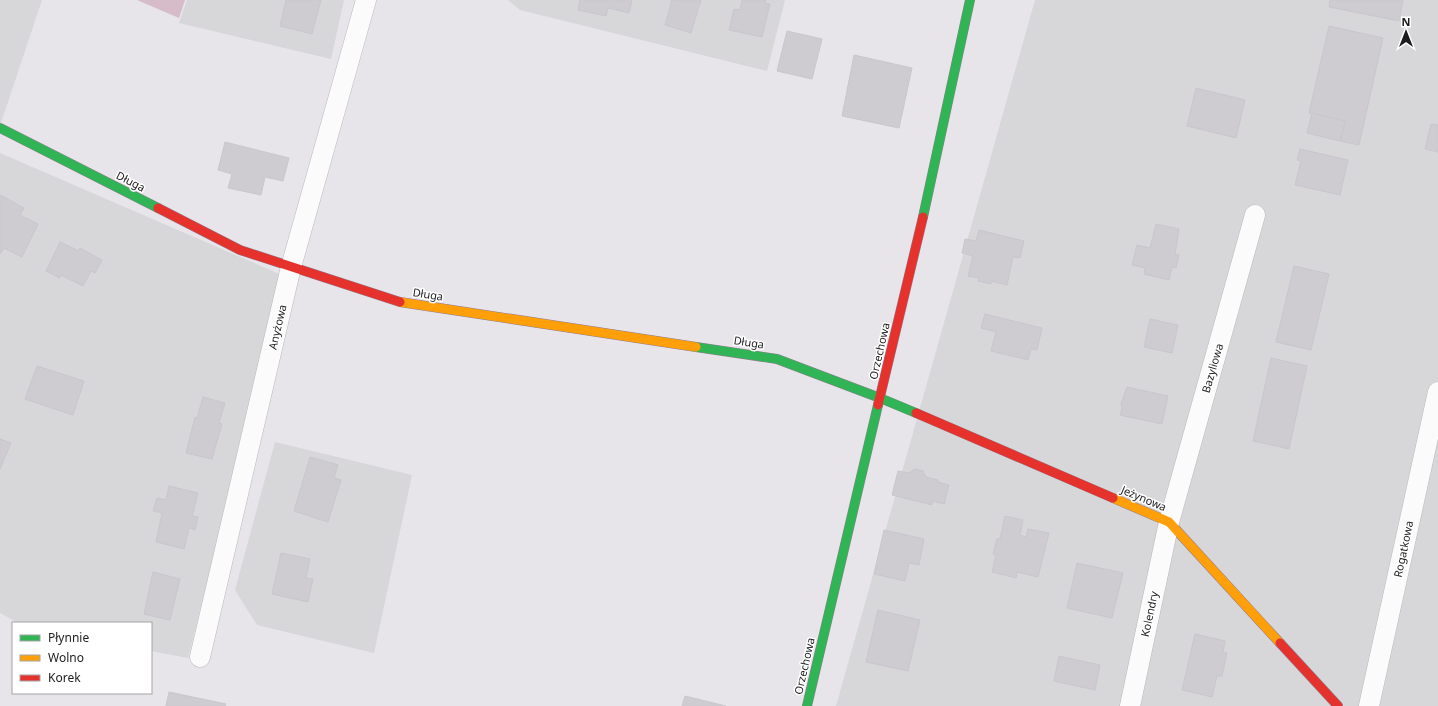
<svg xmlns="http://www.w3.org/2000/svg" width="1438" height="706" font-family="'Noto Sans',sans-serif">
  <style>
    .residential { fill: #d7d6d9 }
    .forest { fill: #d6bbc8 }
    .building { fill: #ceccd0; stroke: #c9c6cd }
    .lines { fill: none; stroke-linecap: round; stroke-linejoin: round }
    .street-casing { stroke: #bab9bc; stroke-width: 21 }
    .fast-casing { stroke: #917e92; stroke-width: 10 }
    .slow-casing { stroke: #917e92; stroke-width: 10 }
    .jam-casing { stroke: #917e92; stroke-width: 10 }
    .street { stroke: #fbfbfc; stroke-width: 20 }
    .fast { stroke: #30b455; stroke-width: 9 }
    .slow { stroke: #ff9f0a; stroke-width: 9 }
    .jam { stroke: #e5322d; stroke-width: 9 }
    .labels { text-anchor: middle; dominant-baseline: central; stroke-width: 3; stroke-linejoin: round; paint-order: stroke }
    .street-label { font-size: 11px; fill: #1c1c1c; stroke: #fff }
  </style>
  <rect width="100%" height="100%" fill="#e7e4ea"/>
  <g class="residential">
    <polygon points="0,0 42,0 0,126"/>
    <polygon points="187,0 344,0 331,59 179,23"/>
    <polygon points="508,0 785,0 767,71 520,10"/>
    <polygon points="1035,0 1438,0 1438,706 836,706"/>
    <polygon points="0,153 284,276 188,658 151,651 151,623 18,623 0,613"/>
    <polygon points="275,442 412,475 374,653 257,625 235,590"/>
  </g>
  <polygon class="forest" points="137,0 185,0 179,18"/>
  <g class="building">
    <polygon points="286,0 321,0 312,34 280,26"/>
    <polygon points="580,0 632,0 629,13 608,8 606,16 578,10"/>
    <polygon points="672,0 701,0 691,33 665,25"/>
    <polygon points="742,0 766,0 765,3 770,4 762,37 729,30 734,9 740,10"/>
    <polygon points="1330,0 1403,0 1399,21 1329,7"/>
    <polygon points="1329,26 1383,38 1359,145 1340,141 1345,121 1309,113"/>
    <polygon points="787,31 822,39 812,79 777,71"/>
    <polygon points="854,55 912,68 899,128 842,116"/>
    <polygon points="1196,88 1245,100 1236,138 1187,126"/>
    <polygon points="1312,113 1345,121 1340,141 1307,133"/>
    <polygon points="1431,124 1438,125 1438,152 1425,149"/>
    <polygon points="225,142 289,158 283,181 265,177 261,195 228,188 232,174 218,170"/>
    <polygon points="1300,149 1348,160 1340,195 1295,185 1301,161 1297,160"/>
    <polygon points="0,195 24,208 20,215 38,224 22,257 4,248 0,254"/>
    <polygon points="1156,224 1179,229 1175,254 1179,255 1176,268 1172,267 1169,280 1144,274 1145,268 1132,265 1137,245 1150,248"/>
    <polygon points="979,230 1024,241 1020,258 1013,257 1007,285 991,281 991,284 978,281 979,278 968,276 973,256 962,253 965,239 976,241"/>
    <polygon points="60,242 79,251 80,248 102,260 95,273 91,271 83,286 61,275 60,278 46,271"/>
    <polygon points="1294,266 1329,274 1311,350 1276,342"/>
    <polygon points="985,314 1042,328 1037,350 1031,349 1028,360 991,351 996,332 981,328"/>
    <polygon points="1150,319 1178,325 1172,353 1144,347"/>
    <polygon points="1271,358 1307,366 1289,449 1253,441"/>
    <polygon points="37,366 84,381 73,415 25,399"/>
    <polygon points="1127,387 1168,396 1162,424 1120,415 1122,409 1121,404"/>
    <polygon points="203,397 225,403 219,423 222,424 212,459 186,453 195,417 197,418"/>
    <polygon points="0,439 11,443 0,469"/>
    <polygon points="310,457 338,465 334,478 341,480 328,522 294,511"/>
    <polygon points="915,469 923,471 926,477 938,480 938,482 949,485 944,504 932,501 932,505 892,495 898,471 909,473"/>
    <polygon points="169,486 198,493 192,516 198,517 195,530 189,528 184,549 156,542 162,513 153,511 157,498 166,500"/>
    <polygon points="1005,516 1023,520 1020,535 1026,537 1028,529 1049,533 1038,577 1017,572 1016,578 992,572 996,555 993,554 997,539 1000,539"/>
    <polygon points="884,530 924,539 919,565 909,563 905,581 874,574"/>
    <polygon points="281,553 310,559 306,578 313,579 308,602 272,594"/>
    <polygon points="1077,563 1123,573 1112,618 1067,608"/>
    <polygon points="153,572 180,579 170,620 144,614"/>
    <polygon points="878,610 920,620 908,671 866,662"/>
    <polygon points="1195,634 1225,641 1223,652 1227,653 1222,676 1217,676 1212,697 1182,690"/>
    <polygon points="1059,656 1100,665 1095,690 1054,681"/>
    <polygon points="169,692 226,704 225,706 166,706"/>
    <polygon points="685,696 726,706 682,706"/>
  </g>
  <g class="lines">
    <defs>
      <g id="street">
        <polyline points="200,657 291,267 366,0"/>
        <polyline points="1130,706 1169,522 1255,215"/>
        <polyline points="1369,706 1438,392"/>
      </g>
      <g id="fast">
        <polyline points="0,128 158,208"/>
        <polyline points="923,217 970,0"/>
        <polyline points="696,347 777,359 880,398 916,413"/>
        <polyline points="807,706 878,405"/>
      </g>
      <g id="slow">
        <polyline points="400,302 696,347"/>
        <polyline points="1113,498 1169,522 1280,643"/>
      </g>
      <g id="jam">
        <polyline points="158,208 240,250 400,302"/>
        <polyline points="878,405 923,217"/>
        <polyline points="916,413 1113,498"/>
        <polyline points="1280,643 1338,706"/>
      </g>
    </defs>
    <use href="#street" class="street-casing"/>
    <use href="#fast" class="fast-casing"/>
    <use href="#slow" class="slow-casing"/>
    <use href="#jam" class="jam-casing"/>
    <use href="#street" class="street"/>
    <use href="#fast" class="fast"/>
    <use href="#slow" class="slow"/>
    <use href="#jam" class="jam"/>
  </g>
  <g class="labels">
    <g class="street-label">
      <text transform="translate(131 181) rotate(27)">Długa</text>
      <text transform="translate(428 294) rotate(9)">Długa</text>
      <text transform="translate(277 327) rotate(-77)">Anyżowa</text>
      <text transform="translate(749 342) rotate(9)">Długa</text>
      <text transform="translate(879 351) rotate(-77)">Orzechowa</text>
      <text transform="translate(1212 368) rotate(-74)">Bazyliowa</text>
      <text transform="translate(1144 498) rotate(23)">Jeżynowa</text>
      <text transform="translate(1403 549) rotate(-78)">Rogatkowa</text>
      <text transform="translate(1149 614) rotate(-78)">Kolendry</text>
      <text transform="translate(804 666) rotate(-77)">Orzechowa</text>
    </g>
  </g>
  <rect x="12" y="622" width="140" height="72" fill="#ffffff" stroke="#a4a4a4"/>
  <rect x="20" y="635" width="20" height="6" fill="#30b455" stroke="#a4a4a4"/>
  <text x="48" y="642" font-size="12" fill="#1c1c1c">Płynnie</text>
  <rect x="20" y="655" width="20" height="6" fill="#ff9f0a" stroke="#a4a4a4"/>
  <text x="48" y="662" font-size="12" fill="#1c1c1c">Wolno</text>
  <rect x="20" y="675" width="20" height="6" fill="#e5322d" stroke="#a4a4a4"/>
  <text x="48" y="682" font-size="12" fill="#1c1c1c">Korek</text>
  <g transform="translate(1406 32)" stroke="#ffffff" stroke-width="3" paint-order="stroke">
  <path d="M0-3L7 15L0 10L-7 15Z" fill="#1c1c1c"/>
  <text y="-6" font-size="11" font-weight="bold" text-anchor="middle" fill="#1c1c1c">N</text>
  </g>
</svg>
